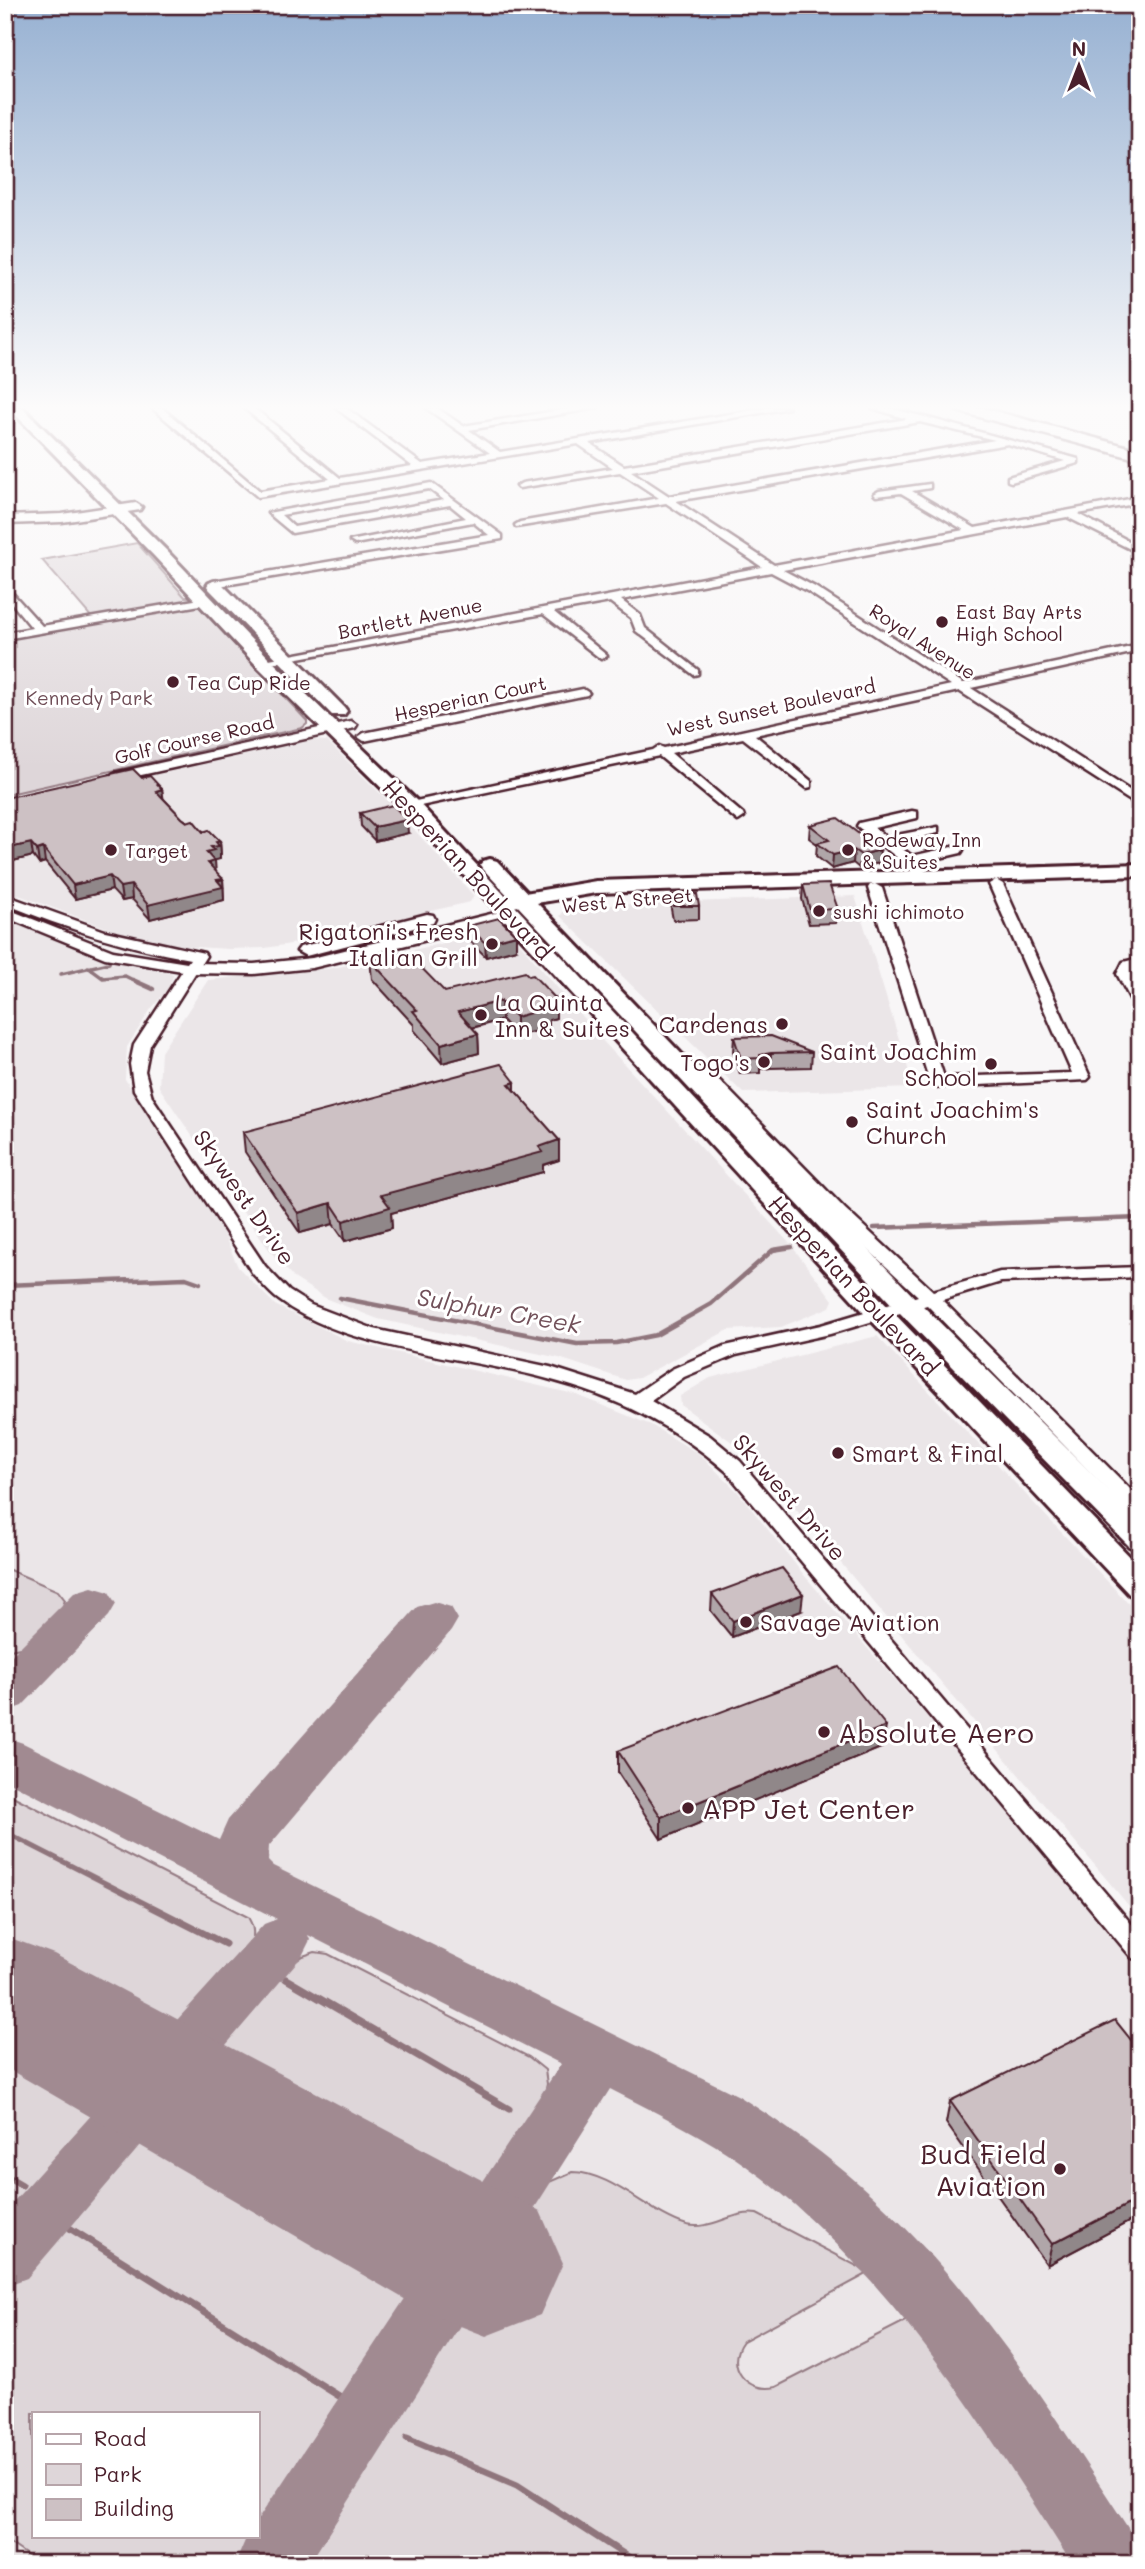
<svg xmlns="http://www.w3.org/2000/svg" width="1145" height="2569" font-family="Mali,sans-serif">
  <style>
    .built { fill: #ebe6e8; fill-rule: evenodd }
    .green { fill: #ded6d9; stroke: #947a82; stroke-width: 2; fill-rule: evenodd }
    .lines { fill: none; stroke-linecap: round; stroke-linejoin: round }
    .stream-far3 { stroke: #8f747b; stroke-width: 3.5 }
    .stream-far2 { stroke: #8f747b; stroke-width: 4.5 }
    .stream-far1 { stroke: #8f747b; stroke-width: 5 }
    .stream { stroke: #8f747b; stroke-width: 7 }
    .taxiway { fill: #a18a91; fill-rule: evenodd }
    .runway { fill: #a18a91; fill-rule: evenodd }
    .minor-casing { stroke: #4a1f2b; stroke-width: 5 }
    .tertiary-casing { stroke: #4a1f2b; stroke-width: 5 }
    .secondary-casing { stroke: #4a1f2b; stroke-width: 6 }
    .primary-casing { stroke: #4a1f2b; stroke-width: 6 }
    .motorway-casing { stroke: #4a1f2b; stroke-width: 5 }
    .minor { fill: #fff; fill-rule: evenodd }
    .tertiary { fill: #fff; fill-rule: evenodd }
    .secondary { fill: #fff; fill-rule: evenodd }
    .primary { fill: #fff; fill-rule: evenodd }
    .motorway { fill: #fff; fill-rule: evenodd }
    .wall { fill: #b0a6a9; stroke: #4a1f2b; stroke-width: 2 }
    .shaded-wall { fill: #908789; stroke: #4a1f2b; stroke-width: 2 }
    .building { fill: #cdc1c4; stroke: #4a1f2b; stroke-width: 2 }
    .poi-dot { fill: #4a1f2b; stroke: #fff; stroke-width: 2.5 }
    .labels { text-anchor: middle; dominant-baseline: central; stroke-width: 6; stroke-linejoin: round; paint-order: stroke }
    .far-poi-label { font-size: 19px; fill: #4a1f2b; stroke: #fff; text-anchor: start }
    .far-street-label { font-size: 19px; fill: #4a1f2b; stroke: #fff }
    .far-park-label { font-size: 19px; fill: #6f4d56; stroke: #fff }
    .street-label { font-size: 23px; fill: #4a1f2b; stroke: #fff }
    .poi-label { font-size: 23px; fill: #4a1f2b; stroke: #fff; text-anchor: end }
    .water-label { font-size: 24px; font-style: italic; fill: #72515a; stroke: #fff }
    .near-poi-label { font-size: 28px; fill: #4a1f2b; stroke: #fff; text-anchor: start }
  </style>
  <rect width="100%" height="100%" fill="#f8f6f7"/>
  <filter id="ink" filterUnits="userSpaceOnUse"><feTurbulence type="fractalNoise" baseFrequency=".0143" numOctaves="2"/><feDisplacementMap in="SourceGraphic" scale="14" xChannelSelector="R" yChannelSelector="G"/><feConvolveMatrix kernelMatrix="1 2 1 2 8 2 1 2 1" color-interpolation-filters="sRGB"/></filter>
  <g filter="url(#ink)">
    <g class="built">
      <polygon points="313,740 327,741 391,804 474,896 470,902 379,923 323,939 265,948 229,949 178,946 134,938 5,890 5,808"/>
      <polygon points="855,896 914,1088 743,1093 560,916 564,911 579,906"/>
      <path d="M5 917 103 958 174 974 167 990 151 1009 127 1047 125 1079 223 1232 238 1267 275 1305 348 1341 574 1394 651 1425 699 1454 738 1492 804 1575 1007 1809 1140 1971V2564H5ZM33 2413H257V2536H33Z"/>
      <polygon points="501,930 509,931 602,1040 791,1245 833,1300 830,1307 781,1327 728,1330 639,1378 626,1380 559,1358 378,1319 327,1299 294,1278 270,1251 159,1087 161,1052 208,980 334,968"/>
      <polygon points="877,1336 1140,1616 1140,1919 751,1456 681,1405 680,1396 710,1378"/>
    </g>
    <g class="green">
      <polygon points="137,543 185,597 190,597 307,721 307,724 302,728 5,795 5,635 93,619 42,560"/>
      <polygon points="5,1568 58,1591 65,1600 59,1616 30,1646 5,1651"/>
      <path d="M5 1792 248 1917C252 1924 254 1929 253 1938 248 1963 192 2016 173 2037L5 1943Z"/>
      <polygon points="315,1952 328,1954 529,2057 545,2070 547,2084 540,2114 494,2183 475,2192 458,2188 211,2059 288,1967 303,1956"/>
      <polygon points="5,2053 110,2113 5,2230"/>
      <path d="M141 2129 392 2269 407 2284V2305L399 2330 246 2564H40L5 2540V2287ZM33 2413H257V2536H33Z"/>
      <path d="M572 2172C611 2172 650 2214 687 2225 711 2231 733 2210 757 2214L859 2267 867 2274 743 2341C724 2366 747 2394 776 2387L909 2319 948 2364 1080 2564H295L527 2203 547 2183Z"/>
    </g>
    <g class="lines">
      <g class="stream-far3">
        <polyline points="88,967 103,978 125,976 137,982"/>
        <polyline points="61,974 109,963"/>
      </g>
      <g class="stream-far2">
        <polyline points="133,980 153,989"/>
        <polyline points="874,1228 1140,1218"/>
        <polyline points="5,1285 186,1278 200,1283"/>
        <polyline points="340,1298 577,1344 616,1343 656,1335 711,1304 773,1250 792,1247"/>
      </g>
      <polyline class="stream-far1" points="5,1832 156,1909"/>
      <g class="stream">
        <polyline points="152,1907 225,1944"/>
        <polyline points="286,1979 509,2109"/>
        <polyline points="5,2175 22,2185"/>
        <polyline points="71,2229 339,2396"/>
        <polyline points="407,2438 517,2485 639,2564"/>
      </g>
      <g class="taxiway">
        <polygon points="92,1587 109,1592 116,1604 109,1616 22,1706 5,1712 5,1662 75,1592"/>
        <path d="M434 1602 451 1607 458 1619 451 1631 269 1846 268 1861 273 1866 739 2096C781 2123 822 2151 859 2184 973 2283 1054 2416 1136 2540L1140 2548V2564H1072C983 2424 893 2279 761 2177 715 2141 662 2116 610 2089L309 2564H235L247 2536H257V2521L561 2064 308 1935 310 1940 302 1956 208 2066 187 2079 163 2087V2103L146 2139 27 2278 5 2286V2211L104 2101 105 2089 99 2082 43 2046 35 2028 43 2010 63 2003 138 2037H156L168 2030 264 1924 277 1919 5 1780V1737L23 1743 219 1840 228 1820 417 1607Z"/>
      </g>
      <polygon class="runway" points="5,1936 54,1954 540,2211 563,2263 540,2315 486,2336 432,2315 5,2067"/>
      <defs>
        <g id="minor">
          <path d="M152 408H162L260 491 330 479 244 408H254L340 478 412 466 336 408H346L422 464 490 453 426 408H437L463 426 573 408H597L469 430 500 452 766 408H789L589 443 624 466 907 419 872 408H889L921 416 1078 459V463L1011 482 1008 481V477L1065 461 1008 444 676 501 774 565 964 530 901 493 876 496 874 494 879 491 930 484V488L912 491 975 528 1140 497V503L1078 514 1140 547V554L1067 517 783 570 815 587 963 683 1140 645V651L971 688 1140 797V807L959 691 755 735 811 781V787L807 788 743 738 671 753 743 814 744 817 738 821 659 756 406 809V803L411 802 653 750 659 746 664 748 951 685 807 591 771 572 621 600 640 615 645 628 698 670V674L694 675 636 631 631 618 610 602 554 612 605 654 607 656 601 659 543 614 260 665 258 663 264 660 762 567 666 503 516 527 515 525 520 522 659 498 620 472 519 488 517 486 522 483 613 468 578 444 258 497ZM920 422 995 440 669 496 631 471Z"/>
          <path d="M431 483 502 535V539L213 587 208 584 213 581 489 535 473 522 355 544 350 541 466 518 450 505 292 533 268 513ZM429 489 444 500 294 527 281 515Z"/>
          <polygon points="5,585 42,626 206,598 211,601 206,604 5,639 5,633 32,628 5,595"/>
          <polygon points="583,689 589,693 587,695 364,741 358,737 364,733"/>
          <polygon points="351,721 357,725 355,728 114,781 108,777 114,773"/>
          <polygon points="912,811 917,812 917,818 874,828 887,837 938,827 938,833 895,843 912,856 956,846 963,850 961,853 918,863 931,877 924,881 919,880 904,863 857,826 859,823"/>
          <polygon points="996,880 1003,884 1090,1077 1087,1080 938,1087 930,1082 868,888 870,885 875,884 882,888 944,1077 1072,1073 989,884"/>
          <path d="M5 895 105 931 204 953 206 956 150 1045 145 1071 152 1097 265 1266 289 1291 311 1305 374 1329 550 1367 635 1394 672 1369 725 1346 821 1325 918 1296 833 1217 704 1081 675 1064 672 1061 675 1058 680 1056 714 1075 845 1209 933 1291 1000 1272 1140 1267V1277L1001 1282 942 1300 1140 1499V1518L1133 1516 927 1305 830 1334 736 1355 684 1377 651 1401 710 1436 740 1461 1140 1934V1961L1132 1958 726 1471C673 1425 616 1397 548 1379 468 1357 346 1350 279 1300 269 1293 261 1282 253 1274L134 1090 130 1064 134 1045 182 971 105 958 5 917V908L113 951 187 963 190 959C126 948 65 928 5 904Z"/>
          <polygon points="1140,958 1140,966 1134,968 1131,974 1140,990 1140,1008 1133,1004 1117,974 1123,962"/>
        </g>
        <g id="tertiary">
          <polygon points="136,503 142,507 140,510 62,522 5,524 5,516 62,514"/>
          <polygon points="511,909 517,910 519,914 517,918 312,968 254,974 192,973 183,968 192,963 254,964 312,958"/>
          <polygon points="427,914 433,915 435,919 433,923 306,956 297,951 300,947"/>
        </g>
        <polygon id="secondary" points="1140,864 1140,876 596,893 501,909 491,903 501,897 596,881"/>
        <g id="primary">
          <polygon points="9,408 23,408 166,550 270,659 418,802 889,1308 1140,1567 1140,1597 1129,1594 871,1320 404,810 258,667 154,556"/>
          <polygon points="215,581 221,583 344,707 347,711 344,715 332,715 209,589 207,586 209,583"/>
          <polygon points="490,859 497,861 916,1299 1140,1521 1140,1549 1129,1546 898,1311 483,869 480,865 483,861"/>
        </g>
        <polygon id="motorway" points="955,408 983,408 1140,450 1140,460 957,411"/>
      </defs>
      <use href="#minor" class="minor-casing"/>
      <use href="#tertiary" class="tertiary-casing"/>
      <use href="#secondary" class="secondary-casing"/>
      <use href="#primary" class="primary-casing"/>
      <use href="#motorway" class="motorway-casing"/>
      <use href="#minor" class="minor"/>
      <use href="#tertiary" class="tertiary"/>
      <use href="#secondary" class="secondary"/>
      <use href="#primary" class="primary"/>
      <use href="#motorway" class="motorway"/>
    </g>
    <g class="wall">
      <polygon points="142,778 162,789 163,798 182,818 220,841 221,855 220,855 220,859 215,860 214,864 215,871 223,879 224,900 150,919 132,899 122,901 112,890 75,899 45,862 39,864 33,856 5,863 5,798"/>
      <polygon points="360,813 408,833 375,841 361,826"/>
      <polygon points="810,825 879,863 859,868 853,863 832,869 816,856 817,844 809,838"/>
      <polygon points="803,885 838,909 836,923 809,924 802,899"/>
      <polygon points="672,895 699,906 699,919 673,920 671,909"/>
      <polygon points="468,926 516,949 486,957 469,940"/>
      <polygon points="382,955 445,992 556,999 556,1018 549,1020 549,1028 516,1036 502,1020 472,1028 478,1034 479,1053 442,1063 414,1030 414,1025 372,979 370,960 382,958"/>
      <polygon points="734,1037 812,1052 811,1067 770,1068 760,1069 760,1073 740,1074 733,1052"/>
      <polygon points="515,1091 559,1140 559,1160 543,1165 543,1172 391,1213 392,1228 345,1241 333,1224 300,1233 245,1152 243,1132"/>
      <polygon points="712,1594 801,1611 732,1637 711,1611"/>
      <polygon points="883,1747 661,1839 618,1773 618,1751"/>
      <polygon points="1140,2051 1140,2216 1047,2265 946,2123 950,2101"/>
    </g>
    <g class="shaded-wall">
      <polygon points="162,789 164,802 156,791"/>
      <polygon points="407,820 408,833 375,841 374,827"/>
      <polygon points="220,841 221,855 220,855 220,859 215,860 216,875 209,876 206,852 216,842"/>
      <polygon points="31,843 33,856 5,863 5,849"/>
      <polygon points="43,848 45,862 39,864 37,850"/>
      <polygon points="854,850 853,863 832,869 833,855"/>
      <polygon points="880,850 879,863 859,868 861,855"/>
      <polygon points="110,876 112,890 75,899 73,885"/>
      <polygon points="223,879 224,900 150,919 148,905"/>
      <polygon points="131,885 132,899 122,901 120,887"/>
      <polygon points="516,935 516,949 486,957 485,943"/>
      <polygon points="556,999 556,1018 549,1020 549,1028 516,1036 516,1017 543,1002"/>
      <polygon points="501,1001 502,1020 459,1031 458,1012"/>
      <polygon points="478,1034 479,1053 442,1063 441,1044"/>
      <polygon points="771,1053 770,1068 760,1069 760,1055"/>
      <polygon points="515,1082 515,1102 509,1084"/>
      <polygon points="559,1140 559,1160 543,1165 543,1172 391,1213 392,1228 345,1241 343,1221 381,1195"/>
      <polygon points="331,1203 333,1224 300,1233 298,1213"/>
      <polygon points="803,1594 801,1611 732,1637 733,1621"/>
      <polygon points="886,1726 883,1747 661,1839 661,1817"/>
      <polygon points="1140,2198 1140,2216 1047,2265 1052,2244"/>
    </g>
    <g class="building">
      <polygon points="133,769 142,778 150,776 162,789 156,791 182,818 187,822 193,820 203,832 209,830 220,841 216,842 219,846 211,847 214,850 206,852 214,861 208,863 223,879 217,880 223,887 148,905 131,885 120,887 110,876 73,885 43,848 37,850 31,843 5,849 5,806 7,806 5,803 5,798"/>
      <polygon points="393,805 407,820 374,827 360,813"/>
      <polygon points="838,818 880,850 861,855 854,850 833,855 817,843 829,840 810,825"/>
      <polygon points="829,884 838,909 810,910 803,885"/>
      <polygon points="697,894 699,906 674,906 672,895"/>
      <polygon points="499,918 516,935 485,943 468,926"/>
      <polygon points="406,952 445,992 525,972 529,976 533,975 556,999 543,1002 548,1008 516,1017 501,1001 458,1012 478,1034 441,1044 413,1011 417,1010 370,960 384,957 382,955"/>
      <polygon points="771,1036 812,1052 771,1053 760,1055 760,1058 741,1059 734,1037"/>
      <polygon points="501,1064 515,1082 509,1084 559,1140 539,1147 543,1152 381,1195 390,1207 343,1221 331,1203 298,1213 243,1132"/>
      <polygon points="782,1568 803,1594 733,1621 712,1594"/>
      <polygon points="839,1667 886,1726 661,1817 618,1751"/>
      <polygon points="1115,2020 1140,2051 1140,2198 1052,2244 950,2101"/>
    </g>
  </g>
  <linearGradient id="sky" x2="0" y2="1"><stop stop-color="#97b1d2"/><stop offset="0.53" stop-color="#fcfbfb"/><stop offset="1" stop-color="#fcfbfb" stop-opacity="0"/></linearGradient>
  <rect width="1145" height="768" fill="url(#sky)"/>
  <g class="poi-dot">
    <circle cx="942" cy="622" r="7"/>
    <circle cx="173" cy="682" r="7"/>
    <circle cx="111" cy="850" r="7"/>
    <circle cx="848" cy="850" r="7"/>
    <circle cx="819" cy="911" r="7"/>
    <circle cx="492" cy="944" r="7"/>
    <circle cx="481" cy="1015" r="7"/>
    <circle cx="782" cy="1024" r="7"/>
    <circle cx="764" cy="1062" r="7"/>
    <circle cx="991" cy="1064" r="7"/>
    <circle cx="852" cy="1122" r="7"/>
    <circle cx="838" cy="1453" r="7"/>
    <circle cx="746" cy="1622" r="7"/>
    <circle cx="824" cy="1732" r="7"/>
    <circle cx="688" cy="1808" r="7"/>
    <circle cx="1060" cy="2169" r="7"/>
  </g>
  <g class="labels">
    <g class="far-poi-label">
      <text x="956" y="611">East Bay Arts<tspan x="956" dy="22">High School</tspan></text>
      <text x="187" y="682">Tea Cup Ride</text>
      <text x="862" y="839">Rodeway Inn<tspan x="862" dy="22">&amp; Suites</tspan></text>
      <text x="125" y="850">Target</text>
      <text x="833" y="911">sushi ichimoto</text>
    </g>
    <g class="far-street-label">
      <text transform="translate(410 618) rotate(-11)">Bartlett Avenue</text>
      <text transform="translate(923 641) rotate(33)">Royal Avenue</text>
      <text transform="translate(470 698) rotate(-12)">Hesperian Court</text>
      <text transform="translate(771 707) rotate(-12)">West Sunset Boulevard</text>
      <text transform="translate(194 739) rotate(-13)">Golf Course Road</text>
      <text transform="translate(627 900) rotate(-5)">West A Street</text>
    </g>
    <g class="far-park-label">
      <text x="89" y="697">Kennedy Park</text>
    </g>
    <g class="street-label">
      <text transform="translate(468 869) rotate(47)">Hesperian Boulevard</text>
      <text transform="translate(245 1197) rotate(55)">Skywest Drive</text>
      <text transform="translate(854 1285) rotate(47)">Hesperian Boulevard</text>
      <text transform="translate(790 1497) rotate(49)">Skywest Drive</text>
    </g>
    <g class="poi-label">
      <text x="478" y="931">Rigatoni's Fresh<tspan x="478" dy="26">Italian Grill</tspan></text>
      <text x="495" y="1002" text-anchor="start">La Quinta<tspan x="495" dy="26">Inn &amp; Suites</tspan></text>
      <text x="768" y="1024">Cardenas</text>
      <text x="977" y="1051">Saint Joachim<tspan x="977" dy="26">School</tspan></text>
      <text x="750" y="1062">Togo's</text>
      <text x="866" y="1109" text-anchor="start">Saint Joachim's<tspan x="866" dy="26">Church</tspan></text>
      <text x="852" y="1453" text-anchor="start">Smart &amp; Final</text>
      <text x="760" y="1622" text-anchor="start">Savage Aviation</text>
    </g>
    <g class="water-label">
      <text transform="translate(499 1310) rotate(10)">Sulphur Creek</text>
    </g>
    <g class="near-poi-label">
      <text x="838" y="1732">Absolute Aero</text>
      <text x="702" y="1808">APP Jet Center</text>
      <text x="1046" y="2153" text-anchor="end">Bud Field<tspan x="1046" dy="32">Aviation</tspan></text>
    </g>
  </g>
  <rect width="1145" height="2569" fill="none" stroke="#fff" stroke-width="28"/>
  <rect x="14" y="14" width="1117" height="2541" fill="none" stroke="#4a1f2b" stroke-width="2.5" filter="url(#ink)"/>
  <rect x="32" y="2412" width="228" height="126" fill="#ffffff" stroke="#b7a5aa" stroke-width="2"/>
  <rect x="46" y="2434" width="35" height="10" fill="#ffffff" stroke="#b7a5aa" stroke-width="2"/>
  <text x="94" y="2446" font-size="21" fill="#4a1f2b">Road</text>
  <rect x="46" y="2464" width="35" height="21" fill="#ded6d9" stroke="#b7a5aa" stroke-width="2"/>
  <text x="94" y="2482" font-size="21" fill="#4a1f2b">Park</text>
  <rect x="46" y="2499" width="35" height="21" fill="#cdc1c4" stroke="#b7a5aa" stroke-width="2"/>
  <text x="94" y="2516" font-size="21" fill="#4a1f2b">Building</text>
  <g transform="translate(1079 66)" stroke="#ffffff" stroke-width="5" paint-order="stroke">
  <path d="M0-5L12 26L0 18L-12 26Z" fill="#4a1f2b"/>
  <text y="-10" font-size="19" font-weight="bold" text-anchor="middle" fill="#4a1f2b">N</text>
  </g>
</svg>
